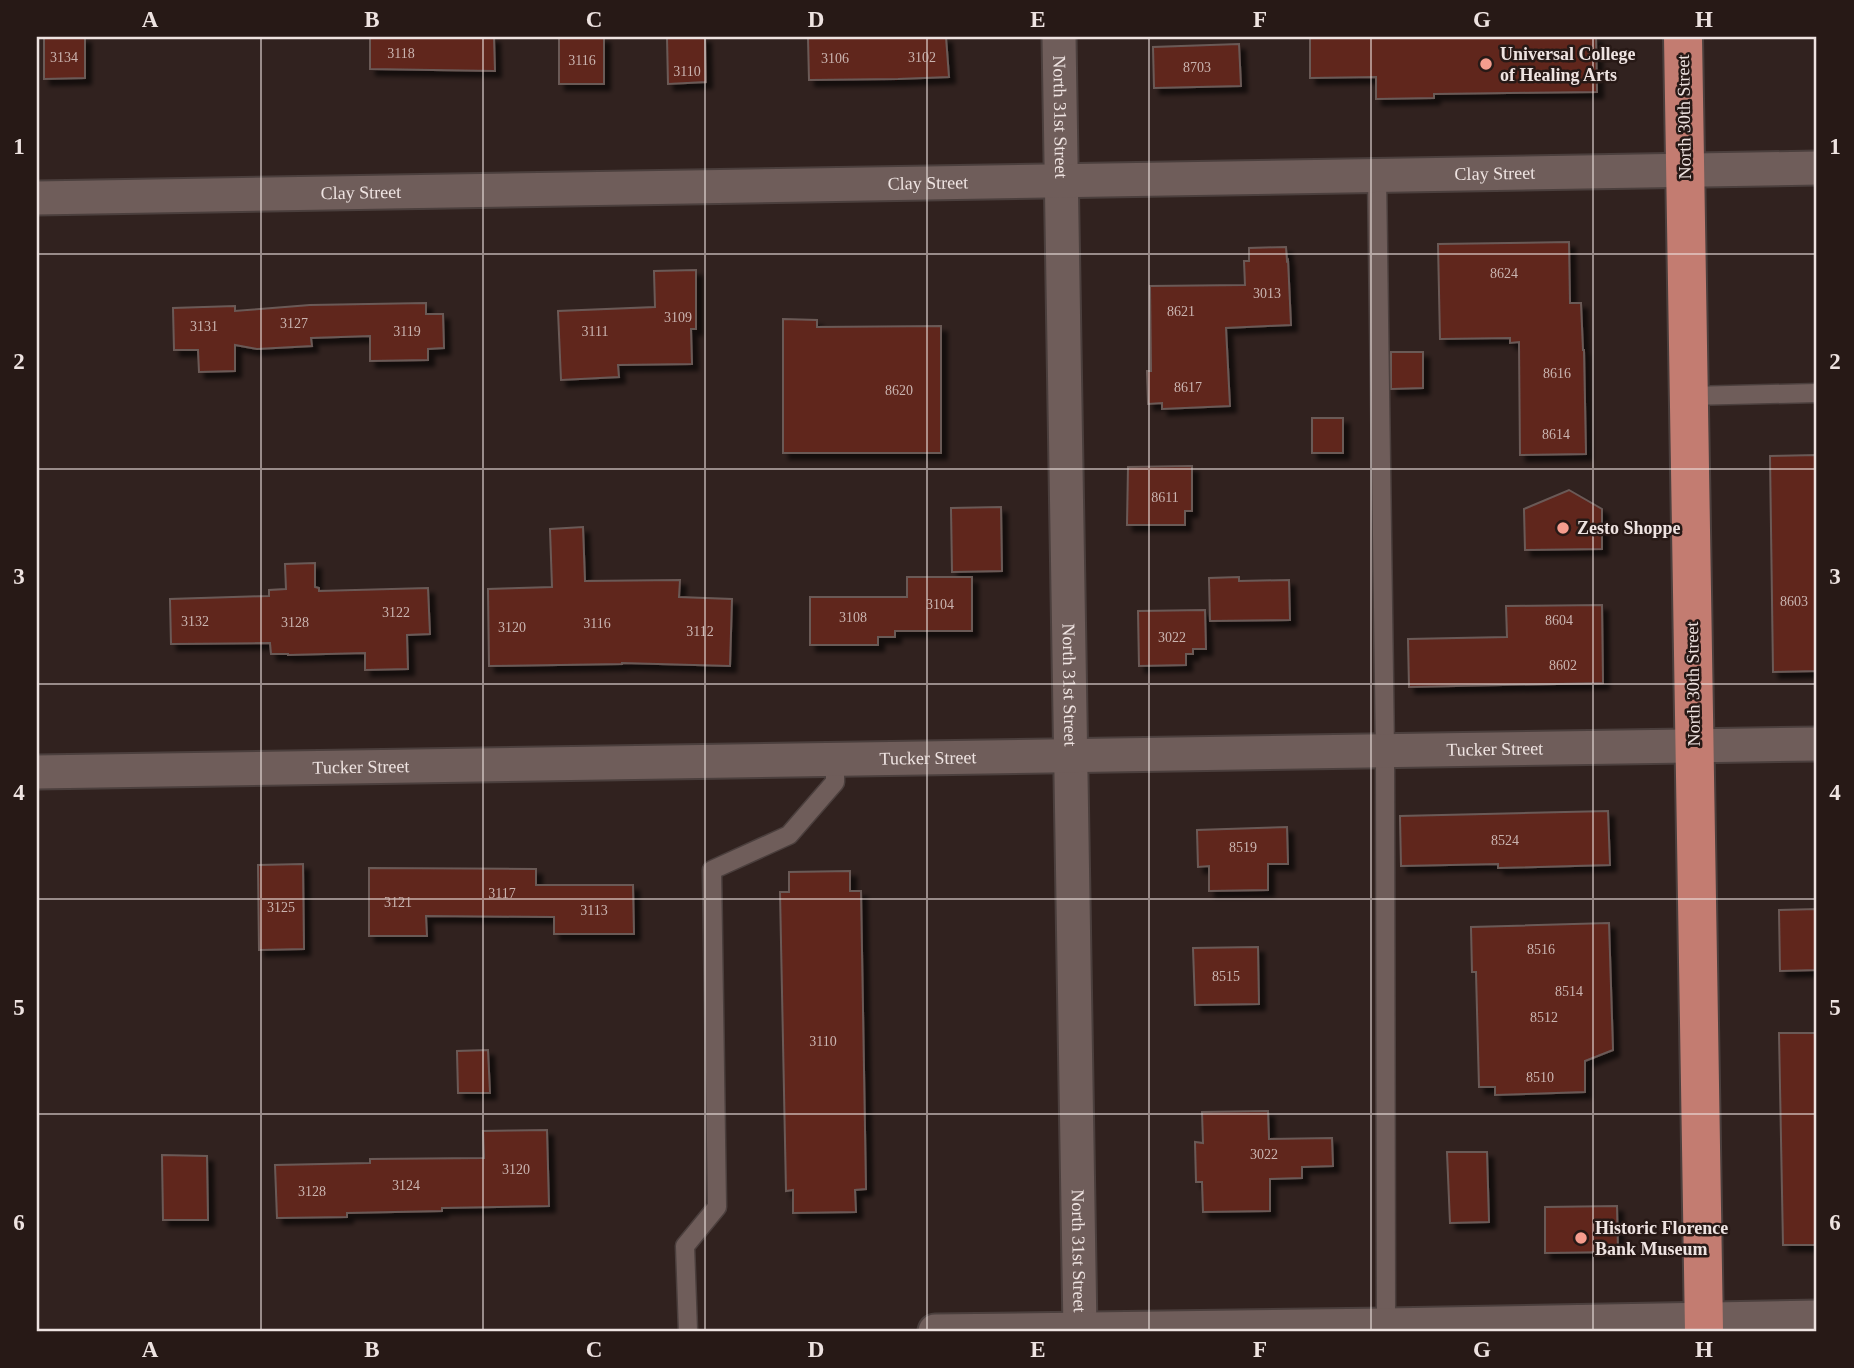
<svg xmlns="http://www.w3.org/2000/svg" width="1854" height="1368" font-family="Georgia,serif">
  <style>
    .building { fill: #60251d; stroke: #6b5a57; stroke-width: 2; filter: url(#shadow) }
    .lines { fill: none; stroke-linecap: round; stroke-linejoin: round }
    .lane-casing { stroke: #4b3f3d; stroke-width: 21 }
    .street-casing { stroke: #4b3f3d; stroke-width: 37 }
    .highway-casing { stroke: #4b3f3d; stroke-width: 42 }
    .lane { stroke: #6f5d5a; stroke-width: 18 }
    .street { stroke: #6f5d5a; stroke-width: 33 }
    .highway { stroke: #c37c71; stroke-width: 38 }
    .grid { fill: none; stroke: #eee3e1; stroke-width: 2; stroke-opacity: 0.55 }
    .poi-dot { fill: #f59d8e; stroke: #271916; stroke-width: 2.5 }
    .labels { text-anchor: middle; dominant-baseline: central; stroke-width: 5; stroke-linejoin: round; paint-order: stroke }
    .number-label { font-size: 14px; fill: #cab4b0 }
    .poi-label { font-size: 18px; font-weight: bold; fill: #eee3e1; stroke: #271916; text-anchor: start }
    .street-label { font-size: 18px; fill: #eee3e1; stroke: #271916 }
    .neatline { fill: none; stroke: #eee3e1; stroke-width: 2.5 }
    .grid-label { font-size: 23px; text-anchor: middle; font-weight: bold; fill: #eee3e1 }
  </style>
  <defs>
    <filter id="shadow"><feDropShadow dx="6" dy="6" stdDeviation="2" flood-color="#0009"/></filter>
  </defs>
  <rect width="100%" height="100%" fill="#31221f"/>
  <g class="building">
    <polygon points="44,37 85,37 85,78 44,79"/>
    <polygon points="370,37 494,37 495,71 370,69"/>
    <rect x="559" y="37" width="45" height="47"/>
    <polygon points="667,37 705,37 706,82 668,84"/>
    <polygon points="946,37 949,77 898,79 809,80 808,38"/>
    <polygon points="1310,37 1596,37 1597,92 1434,94 1434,98 1376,99 1376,77 1310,78"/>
    <polygon points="1239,44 1241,86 1154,88 1153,47"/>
    <polygon points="1569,242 1570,303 1581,303 1583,350 1584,350 1586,454 1520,455 1519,342 1510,343 1510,338 1440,339 1438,244"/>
    <polygon points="1286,247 1287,261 1288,260 1291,325 1226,328 1230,406 1162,409 1162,403 1148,404 1147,371 1151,371 1150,286 1245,285 1244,261 1249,261 1249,248"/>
    <polygon points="696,270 696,329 691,329 692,364 618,365 619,377 561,380 558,311 655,307 654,271"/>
    <polygon points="426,303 426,314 443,314 444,348 428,349 428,360 370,361 370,336 311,338 312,346 257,349 235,345 235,371 199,372 198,350 174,350 173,308 235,306 235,311 310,305"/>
    <polygon points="783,319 817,320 817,327 941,326 941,453 783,453"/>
    <polygon points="1391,352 1423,352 1423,388 1391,389"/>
    <rect x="1312" y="418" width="31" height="35"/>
    <polygon points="1817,455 1817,671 1773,672 1770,456"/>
    <polygon points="1192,466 1192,511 1185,511 1185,525 1127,525 1128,467"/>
    <polygon points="1569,490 1602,509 1602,549 1525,550 1524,509"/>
    <polygon points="1001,507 1002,571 952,572 951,508"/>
    <polygon points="583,527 585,581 680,580 679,597 732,599 730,666 622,663 622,664 489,666 488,589 552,587 550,529"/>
    <polygon points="315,563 315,587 319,588 319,591 428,588 430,634 407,635 408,669 365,670 365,653 288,655 288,654 271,654 270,643 171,644 170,599 269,596 269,590 286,589 285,564"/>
    <polygon points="907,577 972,577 972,631 895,631 895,637 878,637 878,645 810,645 810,597 907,597"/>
    <polygon points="1239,577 1239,581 1289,580 1290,620 1210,621 1209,578"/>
    <polygon points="1602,605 1603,683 1409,687 1408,639 1507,637 1506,606"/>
    <polygon points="1205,610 1206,649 1193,649 1193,654 1186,654 1186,665 1139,666 1138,611"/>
    <polygon points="1608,811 1610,865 1498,868 1498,864 1401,866 1400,816"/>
    <polygon points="1287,827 1288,864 1268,864 1268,890 1209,891 1209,866 1198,867 1197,830"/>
    <polygon points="303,864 304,949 259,950 258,865"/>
    <polygon points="369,868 536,869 536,885 633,885 634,934 554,934 554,917 426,916 427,936 369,936"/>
    <polygon points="850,871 850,891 861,891 866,1189 855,1190 856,1212 793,1213 793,1190 786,1191 780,892 789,892 789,872"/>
    <polygon points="1817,909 1817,970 1780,971 1779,910"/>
    <polygon points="1609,923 1613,1050 1585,1061 1585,1092 1495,1095 1495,1087 1479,1087 1476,972 1472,972 1471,927"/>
    <polygon points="1258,947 1259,1004 1195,1005 1193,948"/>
    <polygon points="1779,1033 1817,1033 1817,1245 1783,1245"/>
    <polygon points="488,1050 490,1093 458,1093 457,1051"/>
    <polygon points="1268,1111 1269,1139 1332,1138 1333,1166 1302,1167 1302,1178 1270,1179 1270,1211 1203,1212 1202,1182 1196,1182 1195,1142 1203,1143 1202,1112"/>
    <polygon points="547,1130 549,1206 442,1208 442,1211 347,1213 347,1217 277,1218 275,1165 370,1163 370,1159 484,1158 483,1131"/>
    <polygon points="1447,1152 1487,1152 1489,1222 1450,1223"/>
    <polygon points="162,1155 207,1156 208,1220 163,1220"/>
    <polygon points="1617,1206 1618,1252 1545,1253 1545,1207"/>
  </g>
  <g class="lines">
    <defs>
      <g id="lane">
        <polyline points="1377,175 1385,751 1386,1325"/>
        <polyline points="1689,396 1817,393"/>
        <polyline points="688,1331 685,1246 717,1207 712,870 789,835 835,782 835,759"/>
      </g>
      <g id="street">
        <path id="s1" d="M1059 37 1080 1331"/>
        <path id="s2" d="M37 198 1817 168"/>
        <path id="s3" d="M37 772 1817 744"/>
        <polyline points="935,1331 1386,1325 1817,1317"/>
      </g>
      <polyline id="highway" points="1683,37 1704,1331"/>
    </defs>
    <use href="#lane" class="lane-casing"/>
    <use href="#street" class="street-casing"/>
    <use href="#highway" class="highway-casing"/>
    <use href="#lane" class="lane"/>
    <use href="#street" class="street"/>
    <use href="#highway" class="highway"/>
  </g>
  <path class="grid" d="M261 37V1331M483 37V1331M705 37V1331M927 37V1331M1149 37V1331M1371 37V1331M1593 37V1331M37 254H1817M37 469H1817M37 684H1817M37 899H1817M37 1114H1817"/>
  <g class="poi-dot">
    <circle cx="1486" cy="64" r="7"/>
    <circle cx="1563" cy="528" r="7"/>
    <circle cx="1581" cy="1238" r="7"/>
  </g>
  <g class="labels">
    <g class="number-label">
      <text x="401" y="53">3118</text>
      <text x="64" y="57">3134</text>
      <text x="922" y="57">3102</text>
      <text x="835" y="58">3106</text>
      <text x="582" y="60">3116</text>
      <text x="1197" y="67">8703</text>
      <text x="687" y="71">3110</text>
      <text x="1504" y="273">8624</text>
      <text x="1267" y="293">3013</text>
      <text x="1181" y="311">8621</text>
      <text x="678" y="317">3109</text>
      <text x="294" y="323">3127</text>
      <text x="204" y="326">3131</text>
      <text x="407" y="331">3119</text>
      <text x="595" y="331">3111</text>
      <text x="1557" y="373">8616</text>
      <text x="1188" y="387">8617</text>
      <text x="899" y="390">8620</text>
      <text x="1556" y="434">8614</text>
      <text x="1165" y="497">8611</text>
      <text x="1794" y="601">8603</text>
      <text x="940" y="604">3104</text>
      <text x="396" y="612">3122</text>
      <text x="853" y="617">3108</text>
      <text x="1559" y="620">8604</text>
      <text x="195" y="621">3132</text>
      <text x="295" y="622">3128</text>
      <text x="597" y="623">3116</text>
      <text x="512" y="627">3120</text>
      <text x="700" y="631">3112</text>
      <text x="1172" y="637">3022</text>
      <text x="1563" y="665">8602</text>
      <text x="1505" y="840">8524</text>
      <text x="1243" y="847">8519</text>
      <text x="502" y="893">3117</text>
      <text x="398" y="902">3121</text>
      <text x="281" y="907">3125</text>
      <text x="594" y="910">3113</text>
      <text x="1541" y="949">8516</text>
      <text x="1226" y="976">8515</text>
      <text x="1569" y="991">8514</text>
      <text x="1544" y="1017">8512</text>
      <text x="823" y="1041">3110</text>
      <text x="1540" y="1077">8510</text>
      <text x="1264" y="1154">3022</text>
      <text x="516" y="1169">3120</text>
      <text x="406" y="1185">3124</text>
      <text x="312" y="1191">3128</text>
    </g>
    <g class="poi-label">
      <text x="1500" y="54">Universal College<tspan x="1500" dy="21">of Healing Arts</tspan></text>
      <text x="1577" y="528">Zesto Shoppe</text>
      <text x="1595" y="1228">Historic Florence<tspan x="1595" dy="21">Bank Museum</tspan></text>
    </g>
    <g class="street-label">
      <text stroke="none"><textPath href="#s1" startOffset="80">North 31st Street</textPath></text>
      <text transform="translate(1684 117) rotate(-91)">North 30th Street</text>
      <text stroke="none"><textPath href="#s2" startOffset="1458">Clay Street</textPath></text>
      <text stroke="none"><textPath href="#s2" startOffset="891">Clay Street</textPath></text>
      <text stroke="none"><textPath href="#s2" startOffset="324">Clay Street</textPath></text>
      <text stroke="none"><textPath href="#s1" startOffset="648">North 31st Street</textPath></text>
      <text transform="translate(1693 684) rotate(-91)">North 30th Street</text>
      <text stroke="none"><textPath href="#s3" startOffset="1458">Tucker Street</textPath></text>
      <text stroke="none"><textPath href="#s3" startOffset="891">Tucker Street</textPath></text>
      <text stroke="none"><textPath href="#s3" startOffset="324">Tucker Street</textPath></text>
      <text stroke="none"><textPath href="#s1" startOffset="1214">North 31st Street</textPath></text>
    </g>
  </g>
  <rect width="1854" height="1368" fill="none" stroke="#271916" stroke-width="77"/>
  <rect x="38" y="38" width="1777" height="1292" class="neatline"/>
  <g class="grid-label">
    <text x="150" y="27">A</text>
    <text x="372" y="27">B</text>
    <text x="594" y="27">C</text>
    <text x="816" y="27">D</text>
    <text x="1038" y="27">E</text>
    <text x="1260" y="27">F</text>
    <text x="1482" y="27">G</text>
    <text x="1704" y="27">H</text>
    <text x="19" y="154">1</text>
    <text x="1835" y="154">1</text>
    <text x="19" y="369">2</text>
    <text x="1835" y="369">2</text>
    <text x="19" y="584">3</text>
    <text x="1835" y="584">3</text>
    <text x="19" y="800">4</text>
    <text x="1835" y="800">4</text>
    <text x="19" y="1015">5</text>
    <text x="1835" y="1015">5</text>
    <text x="19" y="1230">6</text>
    <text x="1835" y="1230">6</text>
    <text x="150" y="1357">A</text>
    <text x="372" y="1357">B</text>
    <text x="594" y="1357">C</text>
    <text x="816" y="1357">D</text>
    <text x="1038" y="1357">E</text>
    <text x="1260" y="1357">F</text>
    <text x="1482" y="1357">G</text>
    <text x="1704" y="1357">H</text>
  </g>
</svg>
